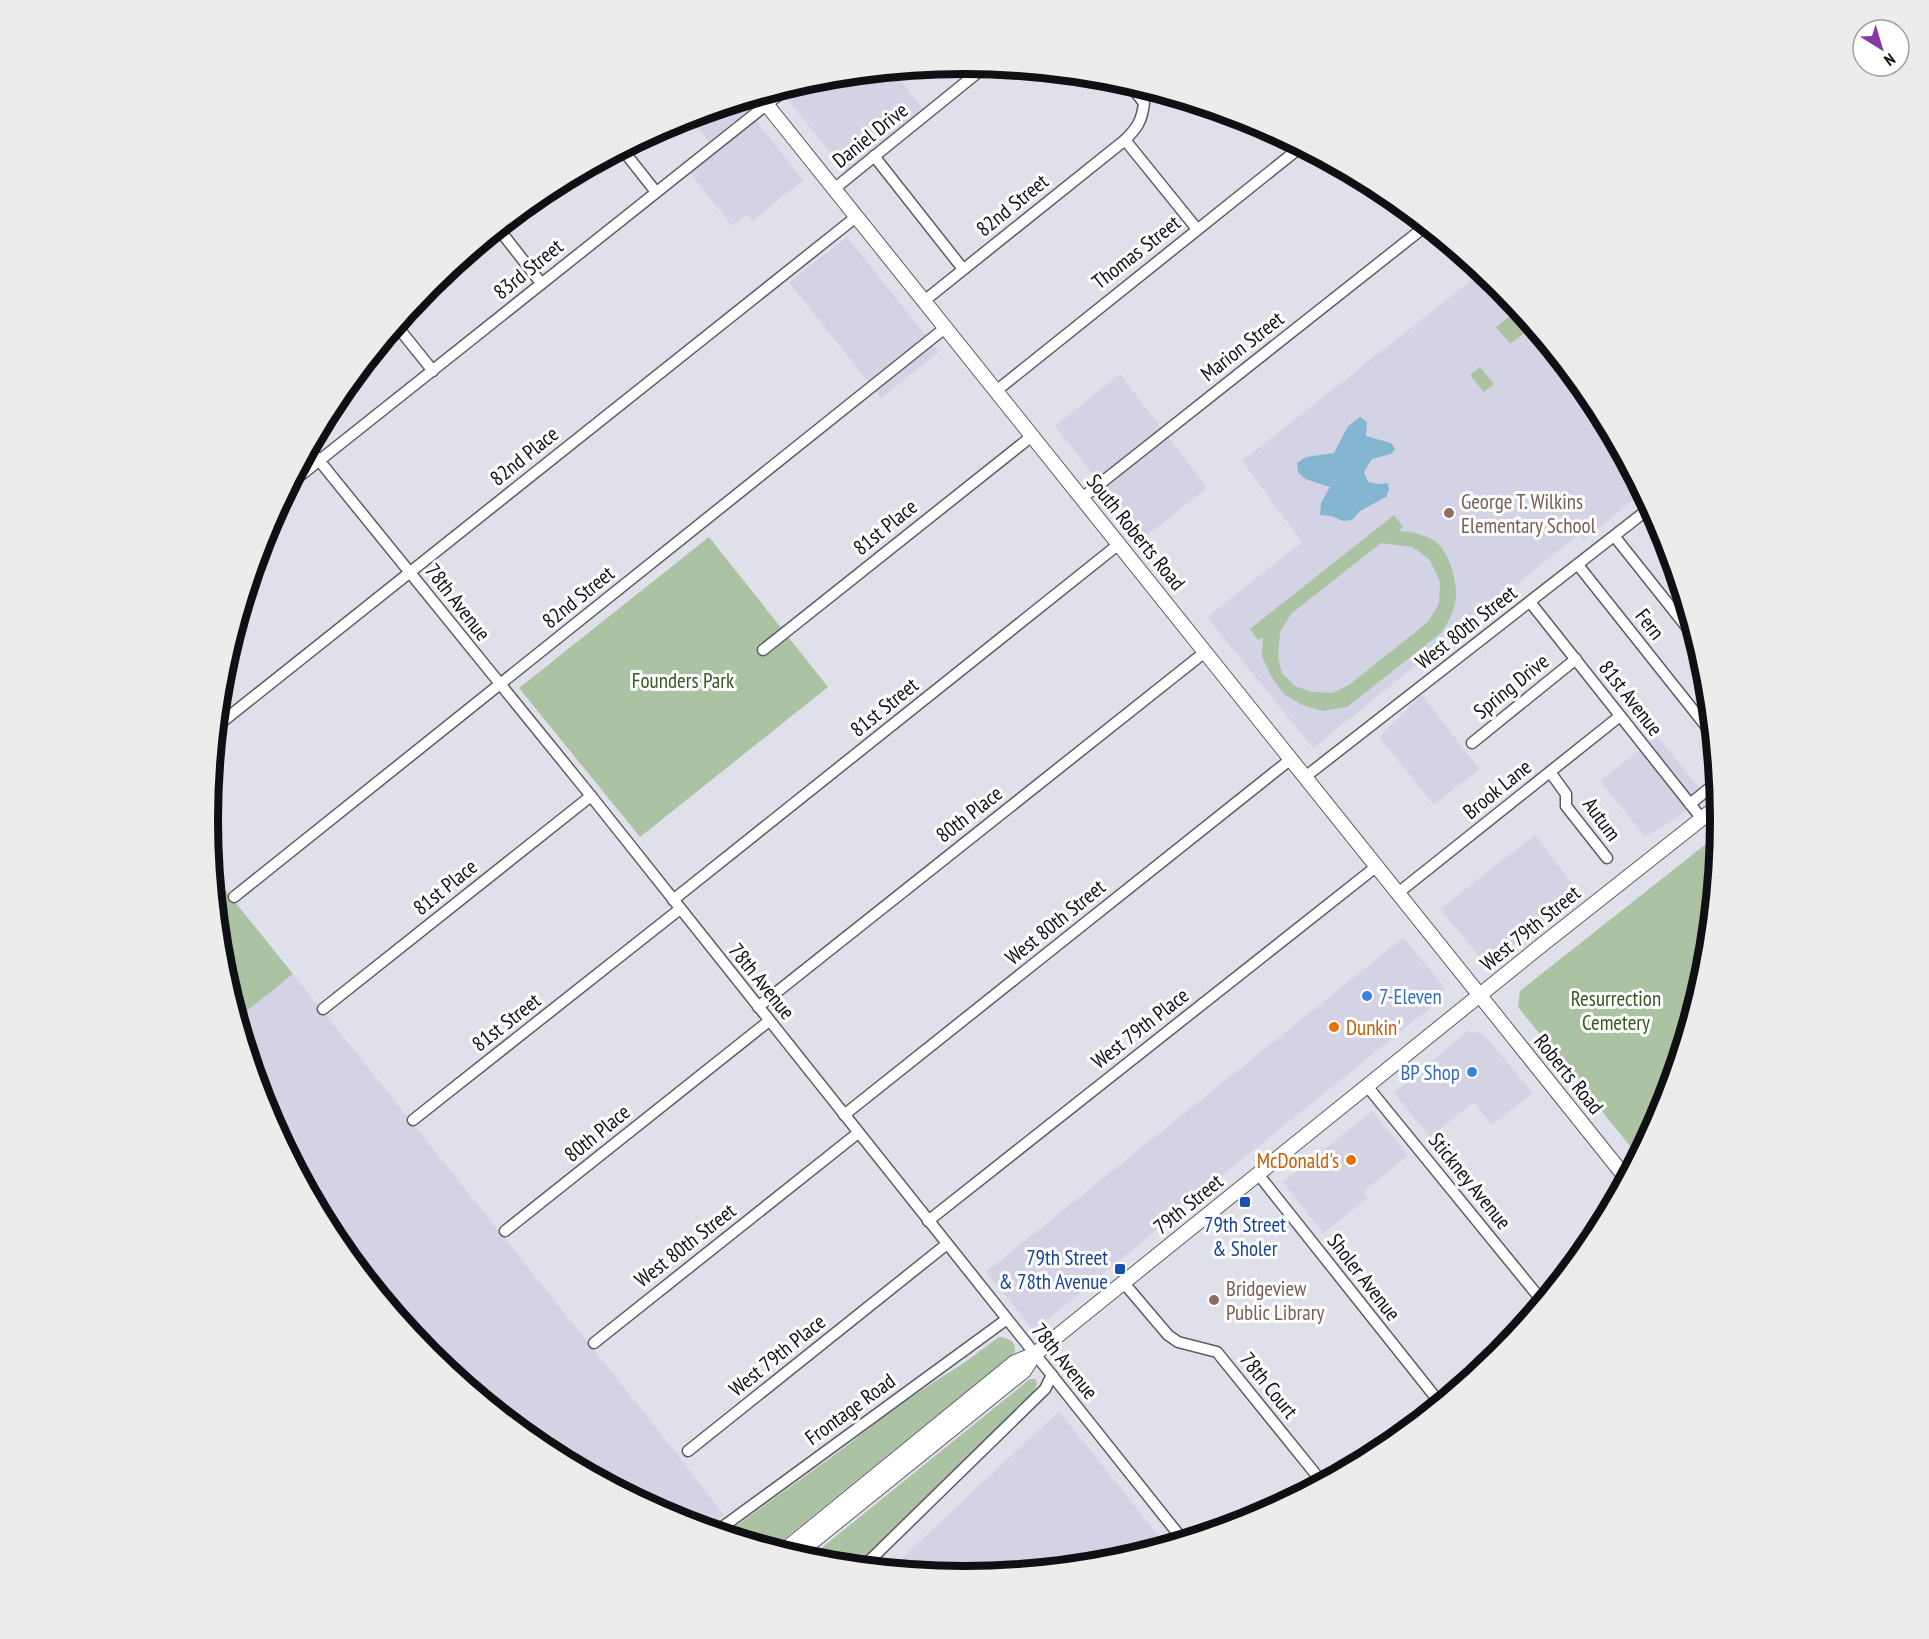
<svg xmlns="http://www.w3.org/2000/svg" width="1929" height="1639" font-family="'PT Sans Narrow',sans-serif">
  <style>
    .built { fill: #d3d3e5 }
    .green { fill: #abc2a3; fill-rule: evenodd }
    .water { fill: #84b6d1 }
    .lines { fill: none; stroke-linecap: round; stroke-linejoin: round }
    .street-casing { stroke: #5c5c65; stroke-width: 13 }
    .secondary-casing { stroke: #5c5c65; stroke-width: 16 }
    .street { stroke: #fff; stroke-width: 10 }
    .secondary { stroke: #fff; stroke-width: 14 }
    .education-dot { fill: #8d6e63; stroke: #fff; stroke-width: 2 }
    .shop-dot { fill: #3f7fe0; stroke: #fff; stroke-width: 2 }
    .food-dot { fill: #e8710a; stroke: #fff; stroke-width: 2 }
    .transit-dot { fill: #1a4fb4; stroke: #fff; stroke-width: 2 }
    .labels { text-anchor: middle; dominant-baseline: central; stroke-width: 6; stroke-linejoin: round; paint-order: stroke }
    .street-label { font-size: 21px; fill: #101014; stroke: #fff }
    .education-label { font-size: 21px; fill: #785e54; stroke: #fff; text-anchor: start }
    .park-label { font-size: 21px; fill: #325921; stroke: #fff }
    .shop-label { font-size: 21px; fill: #366cbe; stroke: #fff; text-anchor: start }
    .food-label { font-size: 21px; fill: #c56008; stroke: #fff; text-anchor: start }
    .transit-label { font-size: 21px; fill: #164399; stroke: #fff }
    .rim { fill: none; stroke: #101014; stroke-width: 8 }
  </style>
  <rect width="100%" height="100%" fill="#e0e0ea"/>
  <g class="built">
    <polygon points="892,70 927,114 850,177 779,89 817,77"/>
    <polygon points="740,101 803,180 752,221 747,214 732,226 682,163 709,142 689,116"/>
    <polygon points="847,237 939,352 881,398 789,282"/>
    <polygon points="1483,271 1500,285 1594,400 1643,492 1584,540 1579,534 1313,748 1207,617 1302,542 1242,461"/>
    <polygon points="1120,374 1207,488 1143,538 1055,426"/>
    <polygon points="1422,695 1479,769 1434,805 1379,737"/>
    <polygon points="1657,736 1708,799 1645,837 1600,781"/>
    <polygon points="1535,835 1577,890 1549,914 1541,923 1491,961 1481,958 1440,909"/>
    <polygon points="1403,938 1443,985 1443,990 1435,1004 1225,1173 1034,1331 986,1272"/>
    <polygon points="293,974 658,1430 724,1515 707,1528 675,1518 544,1448 429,1354 335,1239 265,1109 238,1018"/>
    <polygon points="1468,1031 1483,1034 1533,1093 1492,1125 1474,1102 1430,1137 1394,1093"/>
    <polygon points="1372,1111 1408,1155 1363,1192 1368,1198 1323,1233 1283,1182"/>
    <polygon points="1059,1411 1166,1545 1112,1562 964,1576 890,1569"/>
  </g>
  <g class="green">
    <polygon points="1519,309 1533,326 1510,344 1496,327"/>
    <polygon points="1480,367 1494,384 1484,392 1470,375"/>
    <path d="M1394 515 1403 527 1399 531C1411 531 1426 535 1436 542 1450 553 1459 586 1455 603 1453 614 1447 624 1441 633L1347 707 1323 711 1302 705 1284 694 1271 676 1262 656 1263 637 1258 640 1250 629ZM1381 543 1413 547 1430 560 1440 582 1439 604 1428 622 1349 685 1332 693 1312 692 1295 686 1282 673 1278 657 1280 632 1292 613Z"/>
    <polygon points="709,537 828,687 640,837 519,688"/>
    <polygon points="1720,833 1706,967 1663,1109 1638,1156 1518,1007 1520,991"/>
    <polygon points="214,876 293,974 238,1018 222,967"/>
    <path d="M999 1337C1008 1337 1016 1341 1015 1352L773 1548 725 1534 844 1448 893 1409 968 1360Z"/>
    <polygon points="1030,1379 1036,1379 1037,1384 1032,1395 856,1565 808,1559"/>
  </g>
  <polygon class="water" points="1360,417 1367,422 1366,436 1391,443 1395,449 1391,454 1372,459 1364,472 1368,482 1378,484 1388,483 1389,490 1386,497 1360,511 1352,520 1343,521 1331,516 1320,515 1321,503 1330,487 1305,479 1298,472 1297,463 1306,457 1334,453 1348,426"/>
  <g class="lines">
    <defs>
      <g id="street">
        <polyline points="1125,140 1197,229"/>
        <polyline points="622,149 656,192"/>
        <polyline points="874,156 963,269"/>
        <polyline points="834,189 987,65"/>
        <polyline points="498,228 541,283"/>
        <path d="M924 301 1125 140C1137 128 1142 121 1144 103L1128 82"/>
        <polyline points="396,325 433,371"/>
        <polyline points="996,391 1302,146"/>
        <polyline points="309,448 591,796 1183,1540"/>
        <polyline points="291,483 790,86"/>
        <polyline points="1082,498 1427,225"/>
        <polyline points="1615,537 1697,640"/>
        <polyline points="1578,565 1713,735"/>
        <polyline points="1530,602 1702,819"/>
        <polyline points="763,650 1032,436"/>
        <polyline points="217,726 856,217"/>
        <polyline points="1472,743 1576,659"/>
        <polyline points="1550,772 1566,794 1566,806 1607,858"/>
        <polyline points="1305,777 1651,507"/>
        <polyline points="1690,804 1717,782"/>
        <polyline points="1398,893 1620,716"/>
        <polyline points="234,897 945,328"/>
        <polyline points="673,900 1119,544"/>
        <polyline points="758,1007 1205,652"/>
        <polyline points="323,1009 591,796"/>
        <polyline points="1367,1086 1543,1302"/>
        <polyline points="844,1115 1291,759"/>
        <polyline points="413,1120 680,909"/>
        <polyline points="1258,1174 1440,1403"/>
        <polyline points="928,1221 1377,866"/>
        <polyline points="505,1231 769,1021"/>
        <polyline points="1123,1282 1168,1335 1178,1342 1217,1352 1322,1482"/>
        <polyline points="594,1343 858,1133"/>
        <polyline points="1381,1450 1414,1424"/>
        <polyline points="688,1451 947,1244"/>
        <polyline points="717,1531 1007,1319"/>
        <polyline points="864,1566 1045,1389 1052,1375"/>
      </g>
      <g id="secondary">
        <polyline points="759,95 1626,1178"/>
        <polyline points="783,1551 1015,1362 1035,1354 1543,944 1719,805"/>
        <polyline points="796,1555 1024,1371 1035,1354"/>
      </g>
    </defs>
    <use href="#street" class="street-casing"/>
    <use href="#secondary" class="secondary-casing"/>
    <use href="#street" class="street"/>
    <use href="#secondary" class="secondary"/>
  </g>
  <g class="education-dot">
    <circle cx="1449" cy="513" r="6"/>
    <circle cx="1214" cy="1300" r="6"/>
  </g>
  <g class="shop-dot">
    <circle cx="1367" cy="996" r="6"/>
    <circle cx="1472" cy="1072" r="6"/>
  </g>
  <g class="food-dot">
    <circle cx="1334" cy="1027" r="6"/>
    <circle cx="1351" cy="1160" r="6"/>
  </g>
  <g class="transit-dot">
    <rect x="1239" y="1196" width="12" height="12" rx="3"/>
    <rect x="1114" y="1263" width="12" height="12" rx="3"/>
  </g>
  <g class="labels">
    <g class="street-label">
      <text transform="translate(870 135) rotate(-39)">Daniel Drive</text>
      <text transform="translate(1012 205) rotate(-39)">82nd Street</text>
      <text transform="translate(1136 252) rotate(-38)">Thomas Street</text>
      <text transform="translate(528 269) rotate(-39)">83rd Street</text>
      <text transform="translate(1242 346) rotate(-38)">Marion Street</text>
      <text transform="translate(524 456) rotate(-39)">82nd Place</text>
      <text transform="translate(885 527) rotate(-39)">81st Place</text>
      <text transform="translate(1136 532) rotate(51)">South Roberts Road</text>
      <text transform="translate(578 597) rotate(-39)">82nd Street</text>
      <text transform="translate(458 602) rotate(52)">78th Avenue</text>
      <text transform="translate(1650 624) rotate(52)">Fern</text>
      <text transform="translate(1466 627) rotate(-38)">West 80th Street</text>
      <text transform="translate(1511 686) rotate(-39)">Spring Drive</text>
      <text transform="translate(1631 698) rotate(52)">81st Avenue</text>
      <text transform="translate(884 707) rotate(-39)">81st Street</text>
      <text transform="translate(1497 789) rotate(-39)">Brook Lane</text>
      <text transform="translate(969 814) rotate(-38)">80th Place</text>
      <text transform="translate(1602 819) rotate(54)">Autum</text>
      <text transform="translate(445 887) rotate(-39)">81st Place</text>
      <text transform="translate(1055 922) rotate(-39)">West 80th Street</text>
      <text transform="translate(1530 928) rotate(-39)">West 79th Street</text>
      <text transform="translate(762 981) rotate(51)">78th Avenue</text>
      <text transform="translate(506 1022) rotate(-38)">81st Street</text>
      <text transform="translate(1140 1028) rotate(-38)">West 79th Place</text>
      <text transform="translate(1569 1074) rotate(51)">Roberts Road</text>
      <text transform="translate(597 1133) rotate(-39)">80th Place</text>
      <text transform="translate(1470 1181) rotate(51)">Stickney Avenue</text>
      <text transform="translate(1188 1204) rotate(-39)">79th Street</text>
      <text transform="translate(685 1245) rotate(-38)">West 80th Street</text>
      <text transform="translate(1364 1277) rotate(52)">Sholer Avenue</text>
      <text transform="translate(777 1355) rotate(-39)">West 79th Place</text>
      <text transform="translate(1065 1361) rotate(51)">78th Avenue</text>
      <text transform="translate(1269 1385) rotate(51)">78th Court</text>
      <text transform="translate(850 1409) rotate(-36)">Frontage Road</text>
    </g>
    <g class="education-label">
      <text x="1461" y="501">George T. Wilkins<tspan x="1461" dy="24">Elementary School</tspan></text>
      <text x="1226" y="1288">Bridgeview<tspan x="1226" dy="24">Public Library</tspan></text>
    </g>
    <g class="park-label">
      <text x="683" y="680">Founders Park</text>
      <text x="1616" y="998">Resurrection<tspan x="1616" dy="24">Cemetery</tspan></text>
    </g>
    <g class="shop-label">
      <text x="1379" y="996">7-Eleven</text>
      <text x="1460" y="1072" text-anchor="end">BP Shop</text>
    </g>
    <g class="food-label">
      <text x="1346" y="1027">Dunkin'</text>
      <text x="1339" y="1160" text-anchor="end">McDonald's</text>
    </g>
    <g class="transit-label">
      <text x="1245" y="1224">79th Street<tspan x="1245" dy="24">&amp; Sholer</tspan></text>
      <text x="1108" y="1257" text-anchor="end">79th Street<tspan x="1108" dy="24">&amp; 78th Avenue</tspan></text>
    </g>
  </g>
  <path d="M0 0H1929V1639H0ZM218 820a746 746 0 1 1 1492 0a746 746 0 1 1-1492 0Z" fill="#ececec" fill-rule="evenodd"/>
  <path class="rim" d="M218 820a746 746 0 1 1 1492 0a746 746 0 1 1-1492 0Z"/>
  <g transform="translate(1881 48) rotate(143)"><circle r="28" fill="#ffffff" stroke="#9f9fa1" stroke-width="1.5"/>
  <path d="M0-4.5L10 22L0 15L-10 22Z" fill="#8837a6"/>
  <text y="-9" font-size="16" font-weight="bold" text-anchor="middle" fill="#101014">N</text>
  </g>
</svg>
